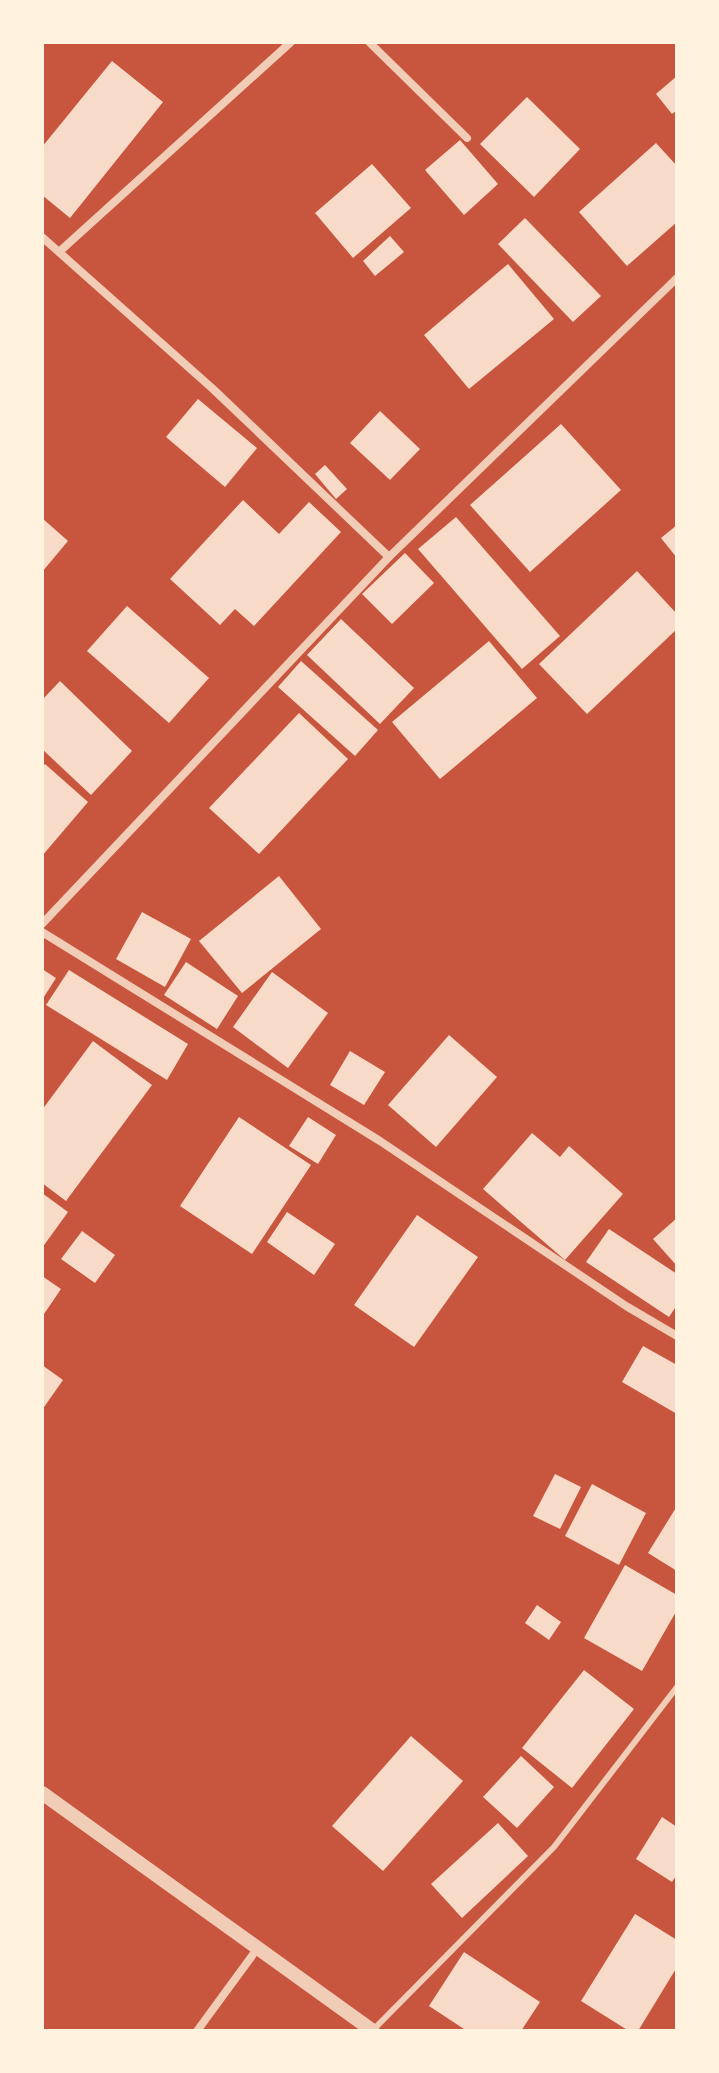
<svg xmlns="http://www.w3.org/2000/svg" width="719" height="2073" font-family="'Varela Round',sans-serif">
<style>
.building{fill:#f7dbc8}
.lines{fill:none;stroke-linecap:round;stroke-linejoin:round}
.service{stroke:#f1ccb7;stroke-width:6}
.minor{stroke:#f1ccb7;stroke-width:8}
.tertiary{stroke:#f1ccb7;stroke-width:14}
</style>
<rect width="100%" height="100%" fill="#c8553d"/>
<g class="building">
<polygon points="112,61 163,102 70,218 42,195 42,147"/>
<polygon points="677,76 677,110 672,114 656,94"/>
<polygon points="527,97 580,149 534,197 480,144"/>
<polygon points="460,140 498,184 464,215 425,170"/>
<polygon points="656,143 677,166 677,222 627,266 579,212"/>
<polygon points="372,164 411,208 353,258 315,213"/>
<polygon points="525,218 601,296 573,322 498,244"/>
<polygon points="390,236 404,252 375,276 363,261"/>
<polygon points="508,264 554,319 469,389 424,335"/>
<polygon points="198,399 257,448 225,487 166,437"/>
<polygon points="380,411 420,449 390,480 350,443"/>
<polygon points="561,424 621,490 530,572 470,505"/>
<polygon points="325,465 347,489 336,499 315,474"/>
<polygon points="243,500 279,534 309,502 341,532 254,626 235,609 220,625 170,579"/>
<polygon points="456,517 560,636 522,669 418,549"/>
<polygon points="42,518 68,541 42,572"/>
<polygon points="677,525 677,558 661,538"/>
<polygon points="405,553 434,583 392,624 362,594"/>
<polygon points="637,571 677,614 677,629 587,714 539,664"/>
<polygon points="127,606 209,678 169,723 87,651"/>
<polygon points="341,619 414,688 380,724 307,655"/>
<polygon points="489,641 537,698 440,779 392,722"/>
<polygon points="301,661 378,730 355,756 278,687"/>
<polygon points="60,681 132,751 91,795 42,749 42,700"/>
<polygon points="299,713 348,759 259,854 209,808"/>
<polygon points="45,764 88,802 42,856 42,767"/>
<polygon points="279,876 321,929 242,993 199,941"/>
<polygon points="142,912 191,939 165,987 116,959"/>
<polygon points="186,962 238,996 217,1029 164,995"/>
<polygon points="42,969 56,978 42,1000"/>
<polygon points="69,970 188,1044 167,1080 46,1005"/>
<polygon points="272,972 328,1013 288,1068 233,1027"/>
<polygon points="449,1035 497,1077 436,1147 388,1105"/>
<polygon points="93,1041 152,1085 66,1201 42,1183 42,1110"/>
<polygon points="350,1051 385,1072 364,1105 330,1085"/>
<polygon points="239,1117 311,1165 252,1254 180,1206"/>
<polygon points="308,1117 336,1135 318,1164 289,1146"/>
<polygon points="532,1133 560,1157 569,1146 623,1194 565,1260 483,1189"/>
<polygon points="42,1193 68,1212 42,1248"/>
<polygon points="287,1212 335,1244 314,1275 267,1242"/>
<polygon points="417,1215 478,1257 414,1347 354,1305"/>
<polygon points="677,1218 677,1266 653,1239"/>
<polygon points="609,1229 677,1274 677,1305 669,1317 586,1262"/>
<polygon points="82,1231 115,1255 95,1283 61,1259"/>
<polygon points="42,1276 61,1289 42,1317"/>
<polygon points="643,1346 677,1365 677,1414 622,1382"/>
<polygon points="42,1365 63,1380 42,1410"/>
<polygon points="555,1474 581,1487 560,1529 533,1516"/>
<polygon points="592,1484 646,1513 619,1565 565,1536"/>
<polygon points="677,1506 677,1571 648,1553"/>
<polygon points="625,1565 677,1595 677,1610 642,1671 584,1638"/>
<polygon points="537,1605 561,1622 549,1640 525,1623"/>
<polygon points="584,1670 634,1709 572,1788 522,1748"/>
<polygon points="411,1736 463,1781 383,1871 332,1826"/>
<polygon points="521,1756 554,1787 517,1828 483,1797"/>
<polygon points="662,1817 677,1827 677,1874 672,1882 636,1859"/>
<polygon points="498,1823 528,1856 462,1918 431,1884"/>
<polygon points="635,1914 677,1940 677,1967 638,2031 629,2031 581,2001"/>
<polygon points="464,1952 540,2002 521,2031 467,2031 429,2006"/>
</g>
<g class="lines">
<polyline class="service" points="373,2030 554,1847 677,1687"/>
<g class="minor">
<polyline points="369,42 467,138"/>
<polyline points="42,237 213,389 389,557"/>
<polyline points="59,252 291,42"/>
<polyline points="42,924 389,557 677,278"/>
<polyline points="42,932 380,1141 626,1306 677,1336"/>
<polyline points="197,2031 257,1949"/>
</g>
<polyline class="tertiary" points="42,1793 373,2031"/>
</g>
<rect width="719" height="2073" fill="none" stroke="#fff3e0" stroke-width="88"/>
</svg>
